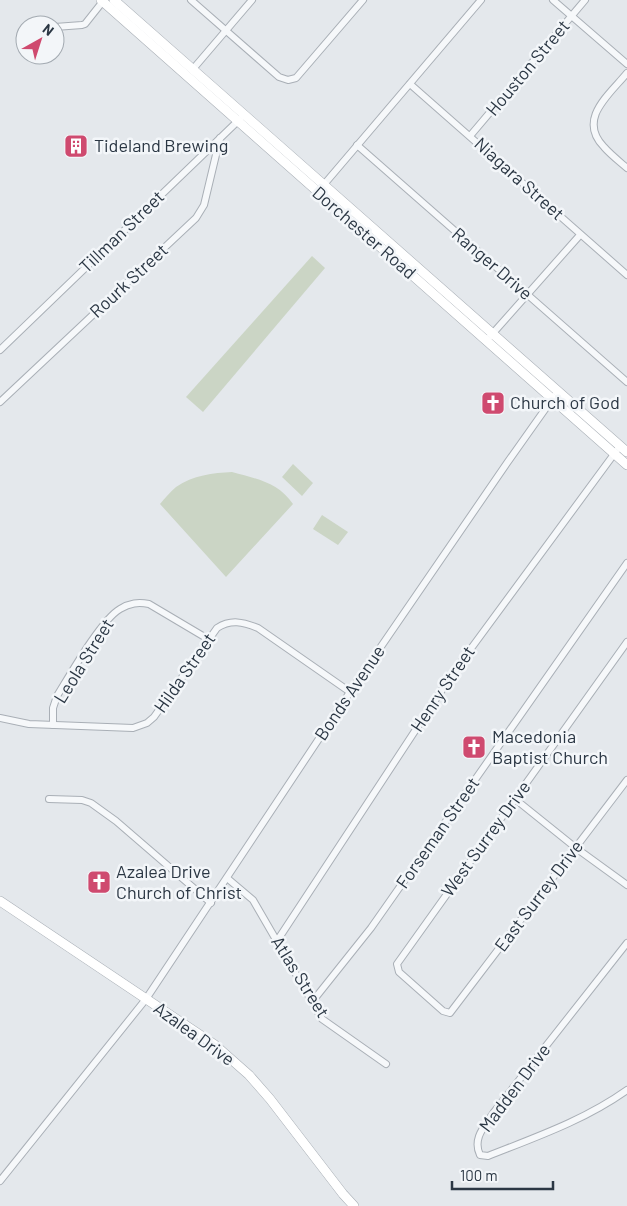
<svg xmlns="http://www.w3.org/2000/svg" width="627" height="1206" font-family="Barlow,sans-serif">
<style>
.green{fill:#cbd5c5}
.lines{fill:none;stroke-linecap:round;stroke-linejoin:round}
.street-casing{stroke:#a9afb6;stroke-width:8}
.secondary-casing{stroke:#a9afb6;stroke-width:10}
.street{stroke:#f6f8fa;stroke-width:6}
.secondary{stroke:#fff;stroke-width:9}
.labels{text-anchor:middle;stroke-width:5;stroke-linejoin:round;paint-order:stroke}
.street-label{font-size:18px;fill:#2b3744;stroke:#f3f6f9}
.poi-label{font-size:18px;fill:#2b3744;stroke:#f3f6f9;text-anchor:start}
</style>
<rect width="100%" height="100%" fill="#e4e8ec"/>
<g class="green">
<polygon points="312,256 325,268 203,412 186,397"/>
<polygon points="293,464 313,483 302,496 282,477"/>
<path d="M 232,472 C 257,479 278,482 293,504 L 226,577 L 160,504 C 165,498 170,492 176,487 C 193,475 213,473 232,472 Z"/>
<polygon points="322,515 348,532 338,545 313,529"/>
</g>
<g class="lines">
<g class="street-casing">
<g id="street">
<polyline points="191,0 279,77 288,80 296,78 363,0"/>
<polyline points="553,0 627,64"/>
<polyline points="55,27 82,25 85,24 104,0"/>
<polyline points="193,69 252,0"/>
<path d="M 627,73 C 609,95 577,119 604,147 C 611,155 619,161 627,168"/>
<polyline points="410,84 627,275"/>
<polyline points="470,136 585,0"/>
<polyline points="357,145 627,382"/>
<polyline points="321,188 481,0"/>
<polyline points="486,341 580,235"/>
<polyline points="0,350 240,119"/>
<polyline points="0,402 196,218 204,205 220,138"/>
<polyline points="627,642 397,964 399,972 443,1011 450,1013 627,780"/>
<path d="M 0,718 L 29,724 L 133,728 L 147,723 L 154,717 L 217,628 C 231,619 243,622 258,628 L 350,692"/>
<path d="M 53,725 L 53,708 L 57,696 C 70,675 101,620 120,609 C 130,603 138,602 149,604 L 208,639"/>
<polyline points="49,799 82,800 91,803 116,821 211,903"/>
<polyline points="515,799 576,848 627,885"/>
<polyline points="227,878 253,900 322,1019 386,1064"/>
<polyline points="277,941 453,673 620,446"/>
<path d="M 627,943 L 494,1112 C 485,1126 472,1138 480,1155 L 488,1156 C 536,1137 585,1120 627,1090"/>
<polyline points="312,1002 371,928 627,563"/>
<polyline points="0,1181 146,999 356,683 507,463 558,391"/>
</g>
</g>
<g class="secondary-casing">
<g id="secondary">
<polyline points="101,0 627,465"/>
<polyline points="114,0 627,452"/>
<polyline points="0,901 215,1045 249,1075 270,1099 343,1194 354,1206"/>
</g>
</g>
<use href="#street" class="street"/>
<use href="#secondary" class="secondary"/>
</g>
<defs>
<g id="building-square" transform="scale(1.25)"><rect x="-9" y="-9" width="18" height="18" rx="4" fill="#cf4a6f" stroke="#f3f6f9"/><path d="M-4-6H4V6H1V3H-1V6H-4ZM-2.5-4.3h1.7v1.8h-1.7ZM.8-4.3h1.7v1.8H.8ZM-2.5-1h1.7V.8h-1.7ZM.8-1h1.7V.8H.8Z" fill="#fff"/></g>
<g id="church-square" transform="scale(1.25)"><rect x="-9" y="-9" width="18" height="18" rx="4" fill="#cf4a6f" stroke="#f3f6f9"/><path d="M-1.2-6h2.4v3.5h3.3v2.4h-3.3V6h-2.4V-.1h-3.3v-2.4h3.3Z" fill="#fff"/></g>
</defs>
<g fill-rule="evenodd">
<use href="#building-square" x="76" y="146"/>
<use href="#church-square" x="493" y="403"/>
<use href="#church-square" x="474" y="747"/>
<use href="#church-square" x="99" y="882"/>
</g>
<g class="labels">
<g class="street-label">
<text transform="translate(528 68) rotate(-50)" y="6">Houston Street</text>
<text transform="translate(519 179) rotate(42)" y="6">Niagara Street</text>
<text transform="translate(122 232) rotate(-44)" y="6">Tillman Street</text>
<text transform="translate(364 233) rotate(41)" y="6">Dorchester Road</text>
<text transform="translate(492 264) rotate(41)" y="6">Ranger Drive</text>
<text transform="translate(129 281) rotate(-43)" y="6">Rourk Street</text>
<text transform="translate(84 661) rotate(-58)" y="6">Leola Street</text>
<text transform="translate(185 673) rotate(-55)" y="6">Hilda Street</text>
<text transform="translate(443 689) rotate(-56)" y="6">Henry Street</text>
<text transform="translate(350 693) rotate(-56)" y="6">Bonds Avenue</text>
<text transform="translate(438 833) rotate(-55)" y="6">Forseman Street</text>
<text transform="translate(486 839) rotate(-54)" y="6">West Surrey Drive</text>
<text transform="translate(539 896) rotate(-53)" y="6">East Surrey Drive</text>
<text transform="translate(300 977) rotate(58)" y="6">Atlas Street</text>
<text transform="translate(194 1034) rotate(36)" y="6">Azalea Drive</text>
<text transform="translate(515 1088) rotate(-53)" y="6">Madden Drive</text>
</g>
<g class="poi-label">
<text x="94" y="152">Tideland Brewing</text>
<text x="510" y="409">Church of God</text>
<text x="492" y="743">Macedonia<tspan x="492" dy="21">Baptist Church</tspan></text>
<text x="116" y="878">Azalea Drive<tspan x="116" dy="21">Church of Christ</tspan></text>
</g>
</g>
<g transform="translate(40 40) rotate(39)"><circle r="24" fill="#f3f6f9" stroke="#a3aab1"/>
<path d="M0-4L9 19L0 12L-9 19Z" fill="#cf4a6f"/>
<text y="-8" font-size="14" font-weight="bold" text-anchor="middle" fill="#2b3744">N</text>
</g>
<path d="M452 1181v8h101v-8" fill="none" stroke="#2b3744" stroke-width="2.5"/>
<text x="460" y="1181" font-size="15" fill="#2b3744" stroke="#f3f6f9" stroke-width="4" paint-order="stroke">100 m</text>
</svg>
